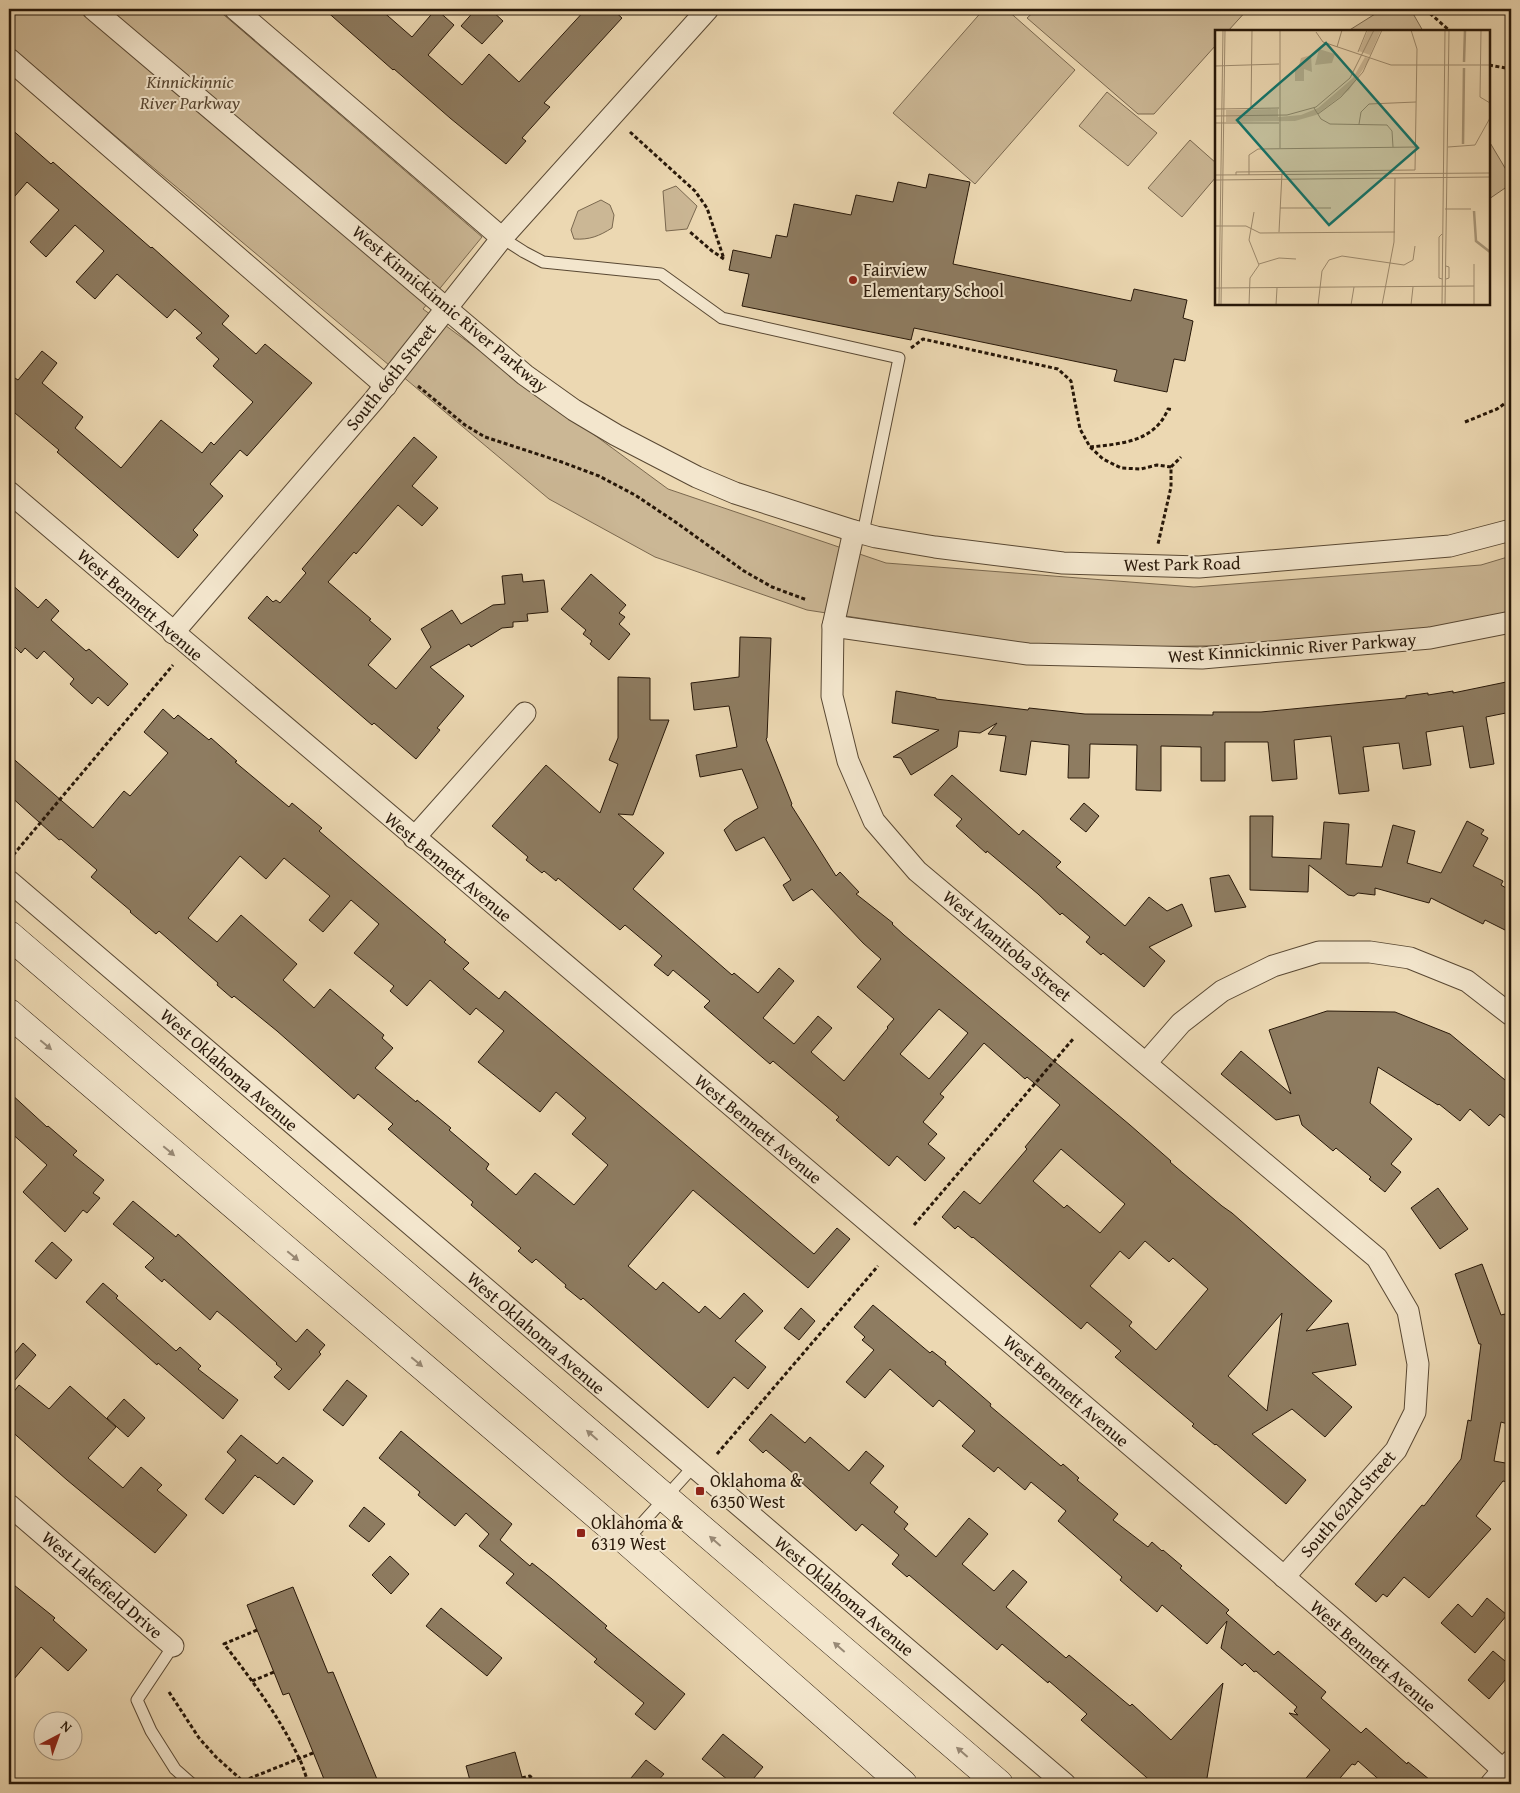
<svg xmlns="http://www.w3.org/2000/svg" width="1520" height="1793" font-family="'Gentium Book Plus',serif">
<style>
.green{fill:#cbb795;stroke:#7a684f}
.building{fill:#8e7c61;stroke:#281809;fill-rule:evenodd}
.lines{fill:none;stroke-linecap:round;stroke-linejoin:round}
.service-casing{stroke:#594833;stroke-width:13}
.minor-casing{stroke:#594833;stroke-width:23}
.secondary-casing{stroke:#281809;stroke-width:29}
.path{stroke:#281809;stroke-width:3;stroke-dasharray:4 2.5;stroke-linecap:butt}
.service{stroke:#f3e6cd;stroke-width:11}
.minor{stroke:#f3e6cd;stroke-width:21}
.secondary{stroke:#f3e6cd;stroke-width:28}
.oneway{fill:#988975}
.poi-dot{fill:#8f2418;stroke:#f3e6cd;stroke-width:2}
.labels{text-anchor:middle;stroke-width:4;stroke-linejoin:round;paint-order:stroke}
.park-label{font-size:18px;font-style:italic;fill:#594833;stroke:#f3e6cd}
.poi-label{font-size:18px;fill:#281809;stroke:#f3e6cd;text-anchor:start}
.street-label{font-size:18px;fill:#281809;stroke:#f3e6cd}
.inset-river{fill:none;stroke:#a99779;stroke-width:2.5}
.inset-road{fill:none;stroke:#9e8b6e;stroke-width:1}
.view{fill:#0f766e;fill-opacity:0.15;stroke:#0f766e;stroke-width:2.5}
.inset-edge{fill:none;stroke:#281809;stroke-width:2.5}
</style>
<rect width="100%" height="100%" fill="#ecd8b2"/>
<filter id="stains"><feTurbulence type="fractalNoise" baseFrequency=".004" numOctaves="4"/><feColorMatrix values="0 0 0 0 .2 0 0 0 0 .09 0 0 0 0 .02 0 0 0 .5 -.17"/></filter>
<radialGradient id="worn" r=".72"><stop offset=".6" stop-color="#630" stop-opacity="0"/><stop offset="1" stop-color="#630" stop-opacity=".3"/></radialGradient>
<g class="green">
<polygon points="9,9 217,9 482,237 423,309 668,489 886,563 1194,587 1481,565 1511,556 1511,615 1341,644 1053,648 807,610 655,557 549,499 119,139 9,45"/>
<polygon points="984,9 1006,9 1075,70 975,184 893,113"/>
<polygon points="1037,9 1248,9 1228,31 1216,31 1216,45 1154,114 1138,114 1027,18"/>
<polygon points="1383,9 1411,10 1423,31 1348,31"/>
<polygon points="1107,92 1157,133 1128,166 1079,126"/>
<polygon points="1190,140 1216,163 1216,177 1182,217 1148,188"/>
<polygon points="1489,141 1511,178 1511,184 1489,199"/>
<polygon points="676,186 697,206 687,229 666,231 663,191"/>
<path d="M 601,200 L 610,205 L 614,215 L 612,228 C 599,236 590,240 574,239 L 571,230 L 578,211 Z"/>
</g>
<g class="building">
<polygon points="324,9 380,9 412,37 436,9 454,25 428,55 462,85 489,54 519,82 586,9 612,9 622,18 544,103 550,107 522,138 526,141 506,164 450,118 394,69 393,70"/>
<polygon points="476,9 490,9 503,21 482,44 461,26"/>
<polygon points="9,127 51,164 53,162 151,248 152,247 229,316 222,324 256,354 265,344 312,383 247,456 240,450 210,484 223,496 193,530 198,535 178,558 57,452 59,450 9,408 9,374 18,380 42,351 57,363 42,383 83,417 75,428 121,468 161,420 202,453 211,442 214,445 253,402 213,366 219,359 196,338 202,333 175,309 167,318 117,274 95,299 76,282 104,251 75,225 46,257 30,242 59,210 27,182 9,203"/>
<polygon points="929,174 970,182 953,264 1131,301 1134,289 1187,300 1183,318 1193,321 1185,361 1174,359 1167,392 1114,381 1117,370 914,328 911,340 742,306 749,274 729,270 733,250 771,258 776,235 787,237 794,204 851,215 856,195 893,202 898,182 926,188"/>
<polygon points="414,437 437,457 412,486 438,508 422,526 398,505 356,554 354,552 328,582 371,619 369,620 391,639 368,665 396,689 431,647 421,629 452,610 461,624 493,605 505,604 502,576 522,574 523,582 544,580 548,612 527,614 528,621 513,622 513,627 502,628 471,647 469,644 430,667 464,696 437,728 440,730 416,759 374,723 372,725 248,618 267,596 273,602 276,600 280,603 306,573 302,569"/>
<polygon points="591,574 626,605 619,613 625,617 619,624 630,634 609,660 590,644 592,641 583,634 586,630 561,609"/>
<polygon points="9,582 38,608 46,599 59,611 51,620 86,651 89,649 128,684 108,706 98,697 92,704 70,684 74,679 44,651 37,659 25,648 21,653 9,641 12,637 9,634"/>
<path d="M 740,637 L 771,638 L 767,738 L 766,739 L 792,804 L 791,805 L 836,876 L 840,872 L 859,892 L 856,894 L 893,923 L 892,924 L 904,935 L 1130,1125 L 1171,1161 L 1170,1162 L 1222,1206 L 1232,1213 L 1332,1301 L 1306,1331 L 1348,1323 L 1356,1365 L 1312,1373 L 1352,1407 L 1325,1437 L 1292,1409 L 1252,1434 L 1306,1480 L 1286,1504 L 1216,1444 L 1215,1445 L 1192,1426 L 1194,1424 L 1115,1357 L 1121,1351 L 1087,1322 L 1081,1329 L 973,1237 L 972,1238 L 958,1226 L 955,1229 L 942,1217 L 964,1191 L 980,1204 L 1027,1149 L 1025,1147 L 1060,1105 L 1027,1077 L 1025,1079 L 984,1043 L 940,1094 L 944,1097 L 923,1122 L 937,1134 L 928,1144 L 945,1158 L 925,1181 L 897,1156 L 889,1166 L 836,1120 L 839,1117 L 773,1061 L 770,1064 L 704,1007 L 710,1001 L 673,970 L 668,976 L 654,965 L 662,956 L 625,925 L 620,930 L 558,878 L 556,881 L 544,871 L 542,873 L 526,860 L 528,857 L 492,826 L 546,765 L 600,813 L 618,764 L 609,760 L 618,738 L 618,677 L 650,678 L 650,720 L 669,720 L 633,815 L 618,814 L 664,853 L 633,889 L 732,975 L 734,973 L 758,993 L 779,968 L 794,981 L 763,1018 L 794,1044 L 818,1016 L 832,1028 L 811,1052 L 844,1081 L 888,1028 L 887,1027 L 894,1019 L 857,987 L 881,959 L 863,943 L 812,889 L 793,901 L 783,885 L 791,880 L 764,837 L 736,851 L 724,830 L 734,821 L 758,808 L 742,769 L 700,777 L 696,755 L 737,747 L 729,706 L 694,710 L 691,683 L 739,677 ZM 939,1009 L 968,1033 L 929,1079 L 900,1054 ZM 1061,1149 L 1125,1204 L 1100,1233 L 1067,1205 L 1064,1208 L 1033,1181 ZM 1145,1241 L 1169,1262 L 1173,1258 L 1208,1289 L 1156,1350 L 1129,1326 L 1132,1322 L 1090,1286 L 1120,1251 L 1129,1259 ZM 1282,1313 L 1273,1371 L 1267,1411 L 1228,1376 Z"/>
<polygon points="1511,681 1511,712 1486,717 1494,764 1470,768 1463,726 1426,732 1431,765 1403,769 1399,743 1363,747 1369,791 1339,794 1331,736 1294,740 1297,779 1272,781 1268,742 1225,742 1225,781 1201,781 1201,747 1161,746 1161,791 1136,790 1137,745 1090,744 1089,778 1068,778 1069,745 1031,741 1026,775 1000,771 1006,736 988,734 997,723 980,733 959,731 957,747 911,775 901,758 893,757 939,730 892,723 896,691 936,698 936,699 1028,710 1029,708 1085,714 1213,715 1213,712 1261,712 1406,698 1406,696 1428,693 1428,695 1453,691 1453,693"/>
<path d="M 163,709 L 174,719 L 178,715 L 209,740 L 211,738 L 237,761 L 235,762 L 289,807 L 292,803 L 322,828 L 319,831 L 446,940 L 444,942 L 469,963 L 463,969 L 499,999 L 505,991 L 814,1254 L 837,1228 L 850,1239 L 808,1288 L 693,1190 L 628,1266 L 656,1290 L 663,1282 L 699,1313 L 705,1306 L 720,1319 L 744,1293 L 763,1311 L 735,1341 L 766,1367 L 748,1389 L 734,1377 L 708,1408 L 583,1298 L 581,1300 L 565,1287 L 566,1285 L 536,1259 L 532,1263 L 518,1251 L 521,1248 L 471,1205 L 473,1202 L 388,1129 L 393,1124 L 358,1094 L 354,1099 L 277,1031 L 234,996 L 232,998 L 217,985 L 218,983 L 159,931 L 156,934 L 130,912 L 131,911 L 91,877 L 97,870 L 61,839 L 59,840 L 9,795 L 9,755 L 93,828 L 124,791 L 130,796 L 168,753 L 144,732 ZM 240,856 L 266,879 L 284,858 L 330,896 L 309,920 L 323,932 L 351,900 L 379,924 L 354,953 L 394,986 L 390,991 L 407,1006 L 430,980 L 470,1015 L 476,1008 L 504,1031 L 478,1062 L 540,1112 L 556,1092 L 586,1118 L 572,1134 L 608,1165 L 574,1205 L 535,1173 L 516,1195 L 486,1169 L 489,1164 L 449,1130 L 451,1128 L 417,1100 L 416,1102 L 375,1068 L 393,1048 L 382,1038 L 384,1035 L 330,989 L 314,1008 L 283,980 L 297,964 L 241,915 L 217,942 L 188,918 Z"/>
<polygon points="952,775 1019,835 1023,830 1061,862 1056,867 1125,926 1149,897 1167,911 1182,904 1192,926 1149,947 1165,961 1144,987 1103,953 1101,955 1086,942 1090,937 1062,913 1060,915 1038,894 987,851 986,853 956,826 962,819 934,795"/>
<polygon points="1084,803 1099,816 1086,832 1070,819"/>
<polygon points="1250,816 1273,816 1272,857 1321,859 1324,822 1349,824 1346,864 1382,867 1393,825 1415,831 1407,863 1441,873 1467,821 1484,830 1481,834 1488,838 1473,866 1503,881 1501,885 1511,891 1511,933 1485,920 1483,924 1431,898 1429,903 1375,888 1375,895 1358,893 1354,896 1348,895 1309,865 1308,892 1250,890"/>
<polygon points="1229,875 1246,907 1215,912 1210,878"/>
<polygon points="1327,1011 1395,1012 1450,1034 1511,1085 1511,1123 1500,1114 1489,1126 1470,1109 1460,1121 1439,1104 1438,1105 1378,1067 1370,1103 1412,1139 1391,1164 1401,1172 1385,1192 1369,1179 1371,1177 1336,1148 1333,1151 1302,1125 1299,1115 1276,1120 1221,1074 1241,1051 1291,1094 1269,1030"/>
<polygon points="9,1092 47,1127 48,1126 77,1151 73,1155 104,1180 93,1193 100,1198 87,1213 83,1210 65,1232 23,1192 47,1165 9,1131"/>
<polygon points="1438,1188 1468,1229 1440,1249 1411,1208"/>
<polygon points="133,1201 176,1237 178,1234 296,1342 307,1329 325,1345 319,1352 321,1354 289,1390 274,1377 282,1369 276,1364 277,1363 228,1320 217,1311 210,1320 164,1279 162,1282 145,1267 154,1258 113,1224"/>
<polygon points="52,1242 72,1260 56,1279 35,1261"/>
<polygon points="1482,1264 1501,1315 1505,1314 1511,1346 1511,1425 1501,1422 1494,1461 1511,1464 1511,1483 1503,1481 1476,1516 1491,1529 1429,1598 1404,1577 1387,1597 1383,1594 1376,1602 1355,1584 1422,1505 1424,1506 1461,1459 1468,1420 1471,1421 1481,1344 1479,1344 1455,1274"/>
<polygon points="103,1283 118,1296 116,1298 176,1351 180,1347 201,1366 198,1369 238,1400 223,1419 158,1363 157,1365 86,1302"/>
<polygon points="873,1305 930,1353 932,1351 946,1362 945,1364 991,1404 990,1406 1061,1466 1063,1464 1079,1478 1077,1480 1118,1514 1113,1520 1148,1547 1152,1542 1162,1551 1163,1550 1182,1566 1180,1568 1229,1610 1226,1613 1228,1615 1274,1655 1278,1651 1326,1692 1321,1698 1361,1733 1366,1728 1407,1764 1408,1762 1435,1784 1384,1784 1358,1761 1355,1765 1352,1764 1335,1784 1301,1784 1330,1750 1289,1713 1298,1715 1294,1711 1297,1707 1256,1671 1254,1672 1245,1663 1242,1666 1221,1648 1227,1621 1207,1644 1162,1605 1157,1612 1120,1580 1122,1577 1058,1521 1066,1511 1031,1482 1025,1490 998,1467 994,1472 962,1446 975,1431 939,1400 933,1407 890,1369 865,1398 846,1382 874,1350 862,1340 865,1337 854,1327"/>
<polygon points="801,1308 815,1321 799,1340 784,1328"/>
<polygon points="23,1343 36,1355 9,1387 9,1360"/>
<polygon points="347,1380 367,1396 343,1426 323,1410"/>
<polygon points="19,1385 49,1409 70,1386 116,1427 88,1458 123,1488 141,1467 162,1485 157,1490 187,1515 155,1553 67,1480 9,1429 9,1398"/>
<polygon points="124,1399 145,1418 128,1437 107,1418"/>
<polygon points="771,1414 805,1443 810,1437 849,1471 866,1451 884,1466 870,1483 898,1507 894,1512 908,1524 904,1529 936,1557 969,1518 988,1534 962,1564 994,1591 1013,1570 1027,1582 1006,1607 1066,1658 1069,1655 1130,1706 1132,1704 1171,1740 1223,1683 1206,1784 1154,1784 1081,1720 1087,1714 1049,1681 1048,1683 1002,1644 997,1650 909,1575 907,1577 892,1564 899,1555 862,1524 856,1531 800,1481 801,1480 766,1450 763,1453 749,1440"/>
<polygon points="401,1431 512,1524 500,1540 530,1566 532,1563 552,1579 607,1626 605,1628 685,1694 655,1730 635,1714 644,1703 594,1662 597,1659 506,1583 514,1574 479,1546 489,1534 466,1513 455,1526 418,1495 420,1492 379,1458"/>
<polygon points="241,1435 277,1464 283,1457 313,1481 294,1505 259,1477 258,1478 255,1475 223,1514 205,1499 236,1460 227,1452"/>
<polygon points="364,1507 385,1524 369,1542 349,1526"/>
<polygon points="390,1556 409,1574 391,1594 372,1575"/>
<polygon points="9,1581 55,1618 53,1620 87,1650 68,1671 41,1647 9,1685"/>
<polygon points="293,1587 328,1673 333,1672 379,1784 326,1784 289,1693 283,1695 247,1605"/>
<polygon points="1487,1598 1507,1615 1475,1653 1441,1623 1458,1604 1472,1617"/>
<polygon points="441,1608 502,1658 487,1676 426,1626"/>
<polygon points="1493,1651 1511,1666 1511,1673 1489,1699 1468,1680"/>
<polygon points="723,1734 763,1767 749,1784 733,1784 702,1759"/>
<polygon points="515,1752 524,1784 471,1784 466,1766"/>
<polygon points="646,1760 664,1774 655,1784 626,1784"/>
</g>
<g class="lines">
<g class="service-casing">
<g id="service">
<polyline points="502,238 524,252 543,262 661,274 722,318 899,358 863,533"/>
<polyline points="626,1541 693,1467"/>
<polyline points="173,1646 137,1700 151,1731 175,1769 192,1784"/>
</g>
</g>
<g class="minor-casing">
<g id="minor">
<polyline points="93,9 525,375 574,410 616,435 697,477 735,493 854,531 876,537 935,547 1063,563 1199,567 1450,546 1511,530"/>
<polyline points="235,9 502,238"/>
<polyline points="9,59 386,386"/>
<path d="M 9,492 C 348,784 692,1071 1033,1362 C 1190,1497 1350,1630 1503,1770"/>
<polyline points="854,531 833,626 832,696 848,761 874,821 917,871 1377,1258 1408,1311 1418,1364 1415,1412 1396,1450 1284,1577"/>
<polyline points="833,626 1028,654 1202,658 1430,638 1511,622"/>
<polyline points="173,633 374,400 502,238 708,9"/>
<polyline points="414,838 525,713"/>
<polyline points="9,881 1065,1784"/>
<polyline points="1146,1063 1181,1023 1222,991 1273,966 1319,952 1370,952 1410,958 1467,981 1511,1015"/>
<polyline points="9,1505 173,1646"/>
<polyline points="1491,1784 1511,1761"/>
</g>
</g>
<g class="secondary-casing">
<g id="secondary">
<polyline points="9,935 999,1784"/>
<polyline points="9,1013 612,1528 903,1784"/>
</g>
</g>
<g class="path">
<polyline points="1425,9 1450,31"/>
<polyline points="1489,65 1511,69"/>
<polyline points="630,132 695,191 707,208 724,259 712,251 690,232"/>
<polyline points="911,348 923,339 1058,369 1071,381 1080,429 1090,447 1103,459 1121,468 1141,469 1157,465 1171,467 1171,487 1158,544"/>
<polyline points="418,386 465,425 485,437 559,461 599,476 635,495 674,521 744,571 772,587 807,600"/>
<polyline points="1465,422 1497,409 1511,399"/>
<path d="M 1090,447 C 1120,444 1155,442 1168,409 L 1173,410"/>
<polyline points="1171,467 1181,457"/>
<polyline points="9,860 173,665"/>
<polyline points="914,1225 1073,1039"/>
<polyline points="717,1454 878,1266"/>
<path d="M 257,1630 L 224,1644 C 252,1680 278,1715 298,1756 C 303,1765 305,1775 309,1784"/>
<polyline points="252,1681 274,1672"/>
<polyline points="169,1692 199,1738 216,1757 246,1784"/>
<polyline points="522,1778 530,1776 537,1784"/>
<polyline points="243,1781 313,1753"/>
</g>
<use href="#service" class="service"/>
<use href="#minor" class="minor"/>
<use href="#secondary" class="secondary"/>
</g>
<defs><path id="oneway-solid" d="M-6-.8H1V-3.2L6.5 0L1 3.2V.8H-6Z" transform="scale(1.25)"/></defs>
<g class="oneway">
<use href="#oneway-solid" transform="translate(46 1045) rotate(40)"/>
<use href="#oneway-solid" transform="translate(169 1151) rotate(40)"/>
<use href="#oneway-solid" transform="translate(293 1256) rotate(40)"/>
<use href="#oneway-solid" transform="translate(417 1362) rotate(40)"/>
<use href="#oneway-solid" transform="translate(592 1435) rotate(-139)"/>
<use href="#oneway-solid" transform="translate(715 1541) rotate(-139)"/>
<use href="#oneway-solid" transform="translate(839 1647) rotate(-139)"/>
<use href="#oneway-solid" transform="translate(962 1752) rotate(-139)"/>
</g>
<g class="poi-dot">
<circle cx="853" cy="280" r="5"/>
<rect x="695" y="1486" width="10" height="10" rx="2.5"/>
<rect x="576" y="1528" width="10" height="10" rx="2.5"/>
</g>
<g class="labels">
<g class="park-label">
<text x="190" y="88">Kinnickinnic<tspan x="190" dy="21">River Parkway</tspan></text>
</g>
<g class="poi-label">
<text x="863" y="276">Fairview<tspan x="863" dy="21">Elementary School</tspan></text>
<text x="710" y="1487">Oklahoma &amp;<tspan x="710" dy="21">6350 West</tspan></text>
<text x="591" y="1529">Oklahoma &amp;<tspan x="591" dy="21">6319 West</tspan></text>
</g>
<g class="street-label">
<text transform="translate(450 309) rotate(40)" y="6">West Kinnickinnic River Parkway</text>
<text transform="translate(391 377) rotate(-51)" y="6">South 66th Street</text>
<text transform="translate(1182 564) rotate(-1)" y="6">West Park Road</text>
<text transform="translate(140 605) rotate(41)" y="6">West Bennett Avenue</text>
<text transform="translate(1292 648) rotate(-4)" y="6">West Kinnickinnic River Parkway</text>
<text transform="translate(448 867) rotate(40)" y="6">West Bennett Avenue</text>
<text transform="translate(1007 946) rotate(40)" y="6">West Manitoba Street</text>
<text transform="translate(229 1070) rotate(41)" y="6">West Oklahoma Avenue</text>
<text transform="translate(758 1129) rotate(40)" y="6">West Bennett Avenue</text>
<text transform="translate(536 1333) rotate(41)" y="6">West Oklahoma Avenue</text>
<text transform="translate(1066 1391) rotate(41)" y="6">West Bennett Avenue</text>
<text transform="translate(1348 1504) rotate(-49)" y="6">South 62nd Street</text>
<text transform="translate(102 1585) rotate(41)" y="6">West Lakefield Drive</text>
<text transform="translate(844 1596) rotate(40)" y="6">West Oklahoma Avenue</text>
<text transform="translate(1373 1656) rotate(41)" y="6">West Bennett Avenue</text>
</g>
</g>
<g transform="translate(1215 30)">
<rect width="275" height="275" fill="#ecd8b2"/>
<path d="M 153,0 L 166,0 L 155,25 L 144,21 ZM 104,19 L 120,24 L 117,33 L 100,35 ZM 96,25 L 97,42 L 89,39 L 89,51 L 80,51 L 80,39 L 83,39 L 86,28 ZM 150,27 L 155,29 L 134,60 L 101,85 L 80,91 L 11,92 L 11,80 L 63,79 L 63,87 L 86,85 L 103,78 L 138,48 Z" fill="#cbb795"/>
<path class="inset-river" d="M 249,32 L 250,0M 248,114 L 249,38M 259,181 L 261,211 L 275,222"/>
<path class="inset-road" d="M 196,0 L 202,19 L 200,140M 266,0 L 265,67 L 275,73M 101,2 L 108,12 L 176,35 L 275,35M 122,17 L 127,0M 143,22 L 152,0M 0,36 L 64,34M 99,78 L 106,89 L 115,94 L 172,95 L 177,101 L 178,117M 0,79 L 64,78M 36,79 L 37,0M 103,84 L 126,67 L 148,42 L 167,0M 0,86 L 72,85 L 101,77 L 135,48 L 159,0M 0,93 L 64,93M 144,94 L 146,82 L 154,74 L 201,72M 233,117 L 260,115 L 275,88M 65,118 L 65,0M 0,145 L 275,143M 21,145 L 21,142 L 200,140M 34,145 L 34,125 L 43,119 L 201,117M 0,150 L 275,147M 65,178 L 116,178M 230,179 L 256,179M 0,196 L 31,196 L 45,203 L 180,202M 64,202 L 67,143M 44,234 L 64,228 L 81,229M 227,249 L 224,248 L 224,207 L 227,204M 231,249 L 234,248 L 234,237 L 231,236M 0,258 L 259,256M 4,275 L 8,0M 6,275 L 10,0M 34,275 L 35,248 L 44,235 L 34,210 L 39,182M 61,275 L 62,258M 103,275 L 107,241 L 114,230 L 127,226 L 189,235 L 198,230 L 200,216M 136,275 L 139,257M 167,275 L 179,212 L 180,148M 196,275 L 198,257M 227,275 L 230,0M 230,275 L 234,0M 259,275 L 259,234"/>
<path class="view" d="M 111,13 L 203,118 L 114,195 L 22,90 Z"/>
<rect width="275" height="275" class="inset-edge"/>
</g>
<rect width="1520" height="1793" fill="none" stroke="#ecd8b2" stroke-width="30"/>
<rect x="10" y="10" width="1500" height="1773" fill="none" stroke="#281809" stroke-width="2.5"/>
<rect x="15" y="15" width="1490" height="1763" fill="none" stroke="#281809"/>
<g transform="translate(58 1736) rotate(41)"><circle r="24" fill="#f3e6cd" stroke="#a2947f"/>
<path d="M0-4L9 19L0 12L-9 19Z" fill="#8f2418"/>
<text y="-8" font-size="14" font-weight="bold" text-anchor="middle" fill="#281809">N</text>
</g>
<rect width="100%" height="100%" filter="url(#stains)"/>
<rect width="100%" height="100%" fill="url(#worn)"/>
</svg>
